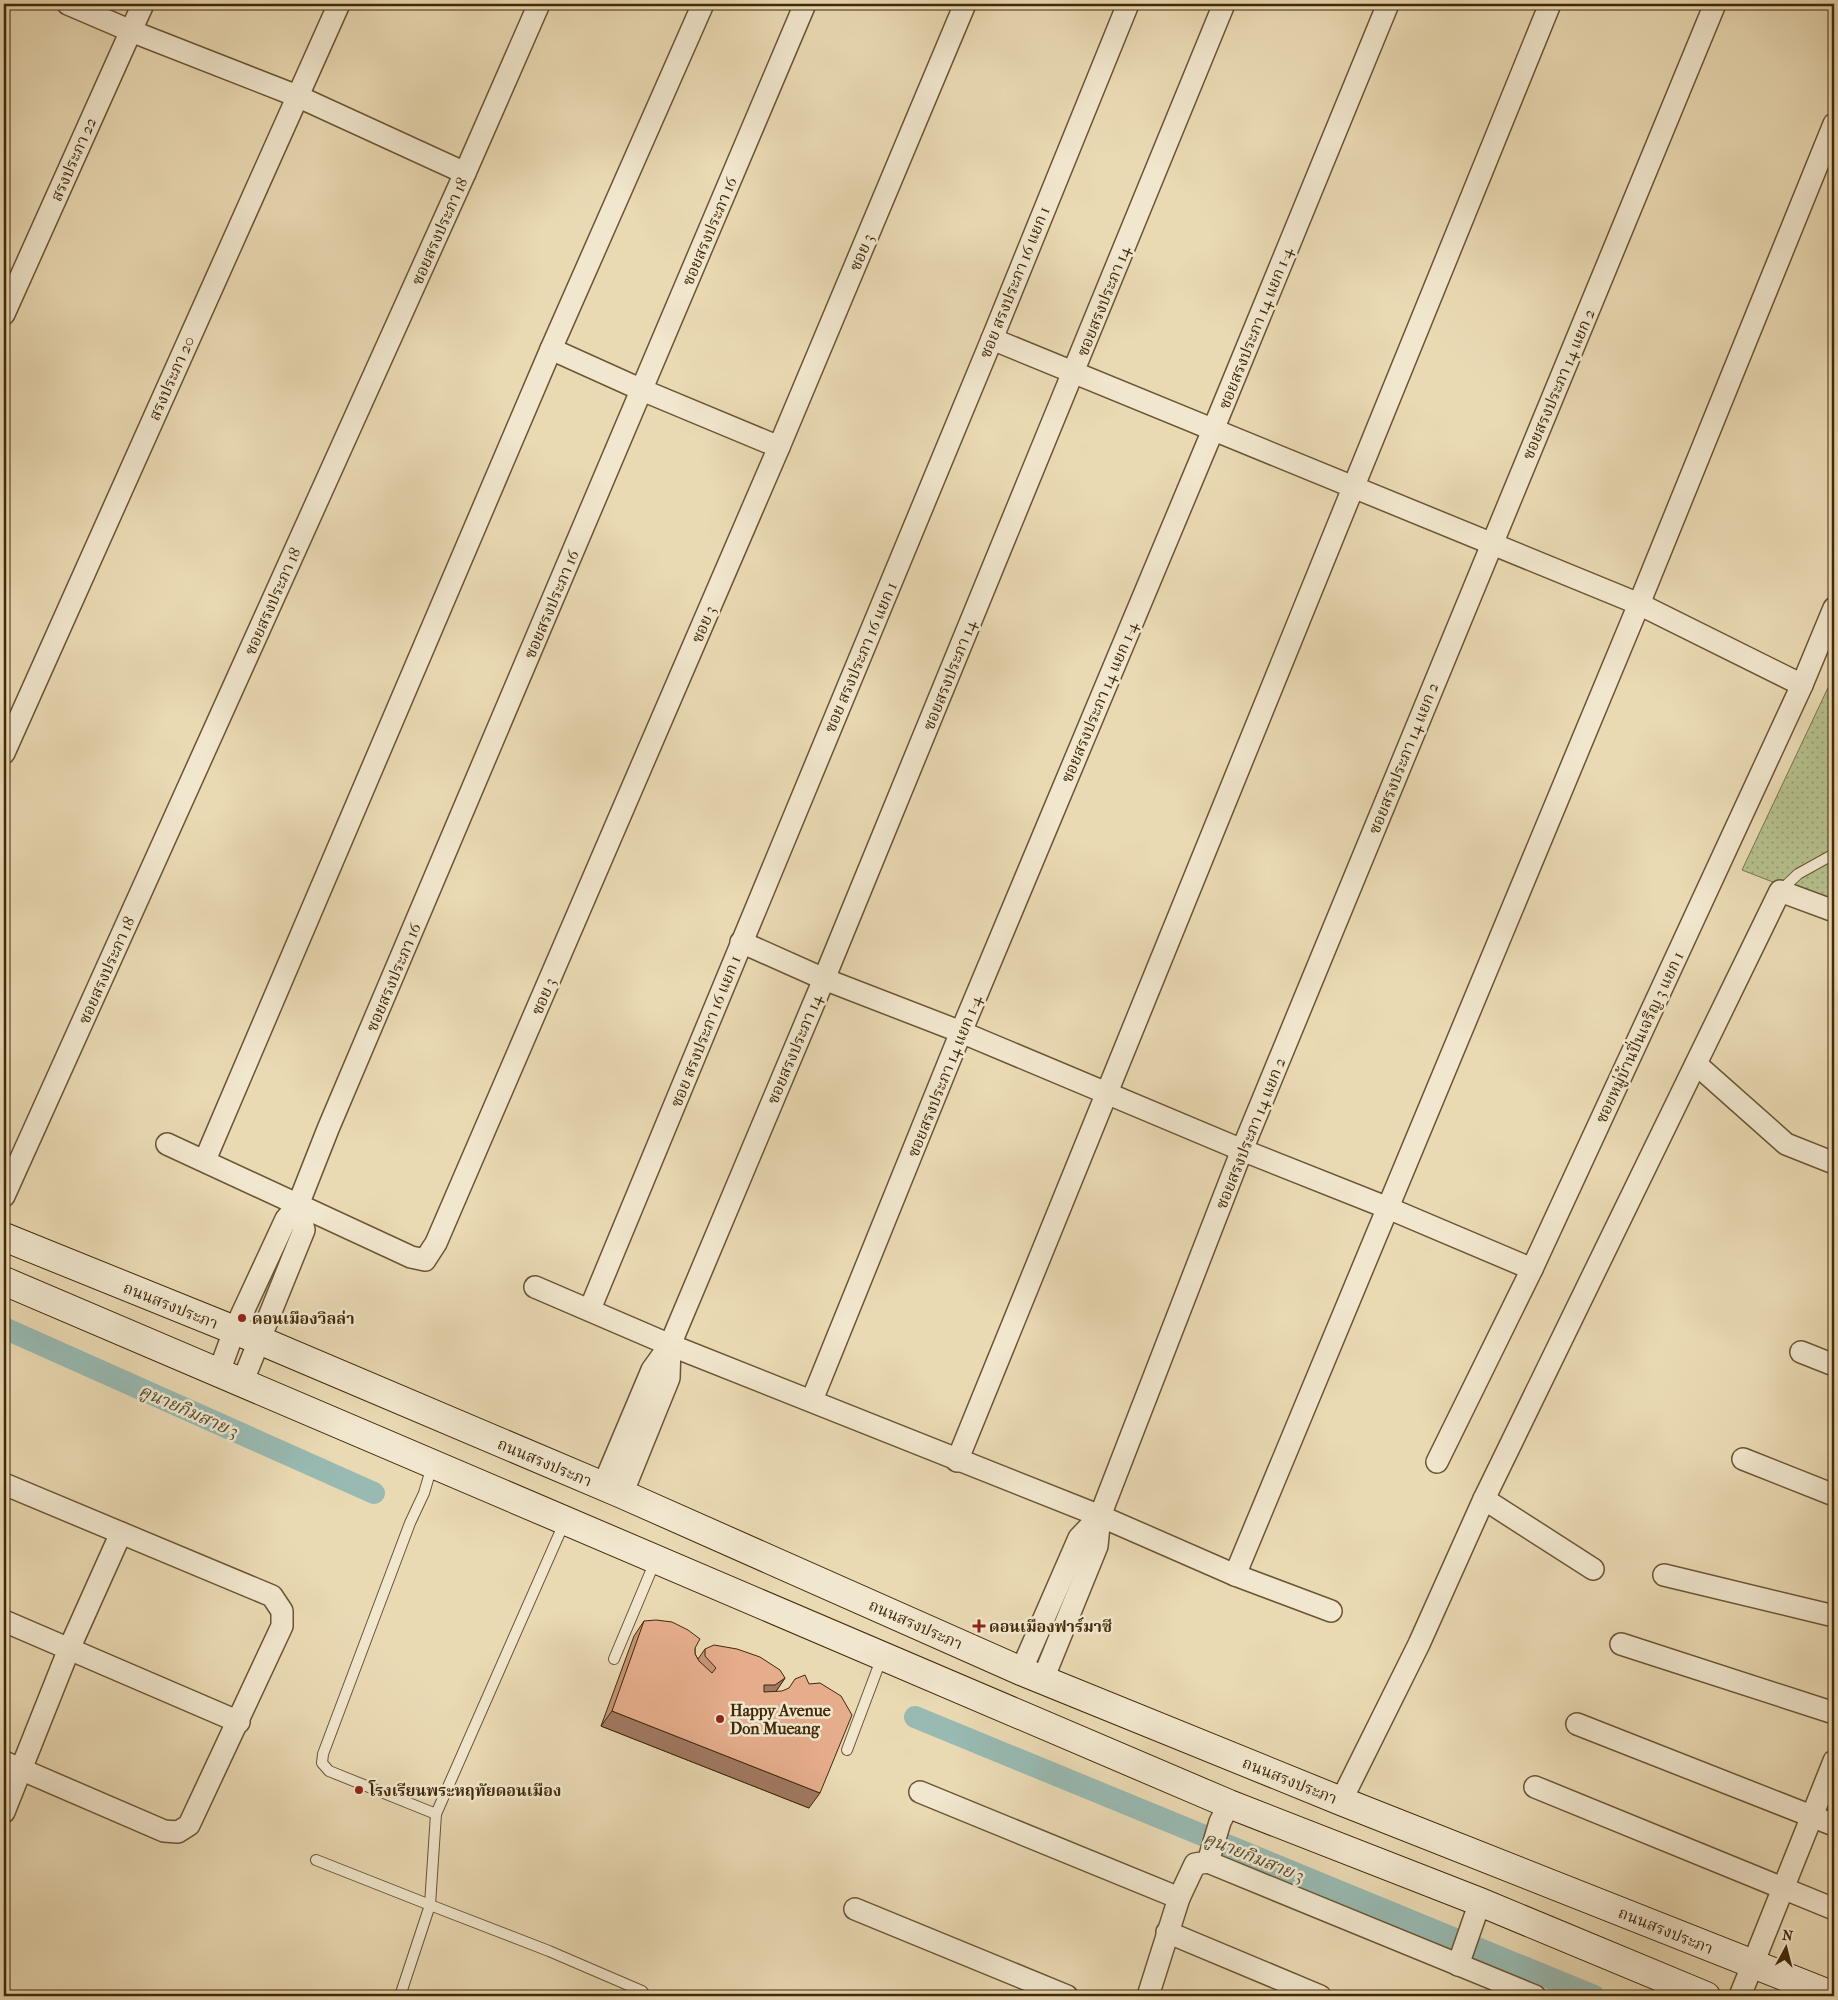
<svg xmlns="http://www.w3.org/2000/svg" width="1838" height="2000" font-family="'IM FELL French Canon','Noto Serif Thai',serif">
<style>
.grass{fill:url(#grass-dots);stroke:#7c744b}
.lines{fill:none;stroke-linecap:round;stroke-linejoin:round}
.canal{stroke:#98bab2;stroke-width:22}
.lane-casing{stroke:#6b5533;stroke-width:12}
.street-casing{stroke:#6b5533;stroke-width:24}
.secondary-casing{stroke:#412908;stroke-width:30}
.lane{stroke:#f1e7ce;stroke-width:10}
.street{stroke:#f1e7ce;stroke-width:21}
.secondary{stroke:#f1e7ce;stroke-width:28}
.wall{fill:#c69578;stroke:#412908}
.shaded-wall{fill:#a17962;stroke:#412908}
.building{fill:#e6ad8c;stroke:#412908}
.poi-dot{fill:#8f2418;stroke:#f1e7ce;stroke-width:2}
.labels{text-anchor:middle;stroke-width:5;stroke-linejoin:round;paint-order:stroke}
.street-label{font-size:16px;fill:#412908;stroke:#f1e7ce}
.poi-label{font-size:16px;font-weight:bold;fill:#412908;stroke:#f1e7ce;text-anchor:start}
.water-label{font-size:18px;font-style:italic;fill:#574d32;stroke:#f1e7ce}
</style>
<defs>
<pattern id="grass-dots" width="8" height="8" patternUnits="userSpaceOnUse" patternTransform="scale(1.25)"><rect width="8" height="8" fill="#b6c08e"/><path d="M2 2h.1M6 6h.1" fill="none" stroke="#969c72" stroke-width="1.8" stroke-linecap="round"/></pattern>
</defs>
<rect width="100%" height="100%" fill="#eadab4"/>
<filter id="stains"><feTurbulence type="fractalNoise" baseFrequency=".004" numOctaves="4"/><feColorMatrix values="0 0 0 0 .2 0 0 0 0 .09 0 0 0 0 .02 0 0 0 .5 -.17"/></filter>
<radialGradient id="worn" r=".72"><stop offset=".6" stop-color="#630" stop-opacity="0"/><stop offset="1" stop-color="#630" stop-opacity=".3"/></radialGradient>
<polygon class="grass" points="1834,675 1834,906 1742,870"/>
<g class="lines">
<g class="canal">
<polyline points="4,1328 374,1493"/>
<polyline points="915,1717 1594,1996"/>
</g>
<g class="lane-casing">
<g id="lane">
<polyline points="1780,891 1798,874 1834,854"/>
<polyline points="432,1466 424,1493 410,1523 323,1754 322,1763 329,1771 436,1814 565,1521"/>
<polyline points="614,1659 656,1559"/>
<polyline points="847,1750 882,1657"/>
<polyline points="436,1814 430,1905 549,1951 642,1991 646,1996"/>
<polyline points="316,1860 430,1905 400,1996"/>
</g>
</g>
<g class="street-casing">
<g id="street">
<polyline points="68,4 131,31 297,96 465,173"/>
<polyline points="4,314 143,4"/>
<polyline points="992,339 1639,604 1802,685"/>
<polyline points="551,349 642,390 779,447"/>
<polyline points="4,753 339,4"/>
<polyline points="741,942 824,979 961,1032 1242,1150 1388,1208 1532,1269"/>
<polyline points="1696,1064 1786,1144 1834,1163"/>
<polyline points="167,1144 411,1257 425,1260 436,1243 779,447 965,4"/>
<polyline points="205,1160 551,349 703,4"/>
<polyline points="4,1196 465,173 539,4"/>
<polyline points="535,1287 670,1345 1100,1516 1235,1575 1331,1611"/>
<polyline points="590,1309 992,339 1128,4"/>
<polyline points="1801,1352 1834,1365"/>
<polyline points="219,1372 234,1331 286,1219 298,1205 328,1129 805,4"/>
<polyline points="242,1383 304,1230 298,1205"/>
<polyline points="812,1400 961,1032 1213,430 1388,4"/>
<polyline points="1743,1459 1834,1495"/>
<polyline points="957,1461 1550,4"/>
<polyline points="1437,1462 1532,1269 1802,685 1834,608"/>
<polyline points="4,1484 272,1596 282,1611 282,1626 189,1825 178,1832 164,1831 4,1762"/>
<polyline points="603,1486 652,1370 670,1345 824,979 1224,4"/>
<polyline points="622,1494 669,1378 670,1345"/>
<polyline points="1484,1499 1593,1569"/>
<polyline points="1235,1575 1639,604 1834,124"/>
<polyline points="1664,1575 1834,1616"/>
<polyline points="4,1621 239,1722"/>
<polyline points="1621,1644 1834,1713"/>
<polyline points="1021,1671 1079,1538 1100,1516"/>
<polyline points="1043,1679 1097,1546 1100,1516 1242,1150 1715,4"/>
<polyline points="1577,1724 1834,1825"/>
<polyline points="1535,1787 1834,1909"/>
<polyline points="920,1792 1179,1898"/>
<polyline points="1341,1801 1419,1644 1484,1499 1780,891 1834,911"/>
<polyline points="4,1812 69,1649 121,1533"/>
<polyline points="1208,1862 1535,1996"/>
<polyline points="855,1909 1067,1996"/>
<polyline points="1167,1932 1320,1996"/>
<polyline points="1458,1965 1480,1902"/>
<polyline points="1148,1996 1179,1898 1195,1864 1208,1862 1220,1822 1229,1804"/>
<polyline points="1740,1996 1834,1761"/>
</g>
</g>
<g class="secondary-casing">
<g id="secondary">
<polyline points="4,1237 259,1340 622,1494 1021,1671 1341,1801 1834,1996"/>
<polyline points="4,1281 1229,1804 1480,1902 1706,1996"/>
</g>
</g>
<use href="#lane" class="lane"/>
<use href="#street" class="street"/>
<use href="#secondary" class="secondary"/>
</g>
<polygon class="wall" points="644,1621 695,1648 695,1654 698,1659 705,1649 785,1678 776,1691 809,1808 601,1726 634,1636"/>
<g class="shaded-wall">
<polygon points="785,1678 775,1693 754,1700 764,1685"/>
<polygon points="612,1711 820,1793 809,1808 601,1726"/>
</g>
<polygon class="building" points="656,1620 672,1622 688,1630 700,1639 695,1648 695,1654 699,1661 712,1673 716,1668 705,1656 705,1649 714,1645 737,1649 760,1657 780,1670 785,1678 775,1685 764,1685 764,1692 782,1691 789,1688 795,1679 805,1675 809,1684 820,1683 841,1696 852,1715 820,1793 612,1711 644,1621"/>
<g class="poi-dot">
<circle cx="242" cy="1318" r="5"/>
<path d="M976.5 1618.5h5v5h5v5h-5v5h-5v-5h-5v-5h5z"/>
<circle cx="720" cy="1719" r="5"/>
<circle cx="359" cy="1790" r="5"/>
</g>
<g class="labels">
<g class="street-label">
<text transform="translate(73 159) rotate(-66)" y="6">สรงประภา 22</text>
<text transform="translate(439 231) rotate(-66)" y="6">ซอยสรงประภา 18</text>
<text transform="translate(709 231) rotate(-67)" y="6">ซอยสรงประภา 16</text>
<text transform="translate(861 252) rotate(-67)" y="6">ซอย 3</text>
<text transform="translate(1014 282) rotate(-68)" y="6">ซอย สรงประภา 16 แยก 1</text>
<text transform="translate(1103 301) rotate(-68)" y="6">ซอยสรงประภา 14</text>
<text transform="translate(1255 328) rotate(-68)" y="6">ซอยสรงประภา 14 แยก 1-4</text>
<text transform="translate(171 378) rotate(-66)" y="6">สรงประภา 20</text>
<text transform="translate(1558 384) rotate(-67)" y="6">ซอยสรงประภา 14 แยก 2</text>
<text transform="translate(272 601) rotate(-66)" y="6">ซอยสรงประภา 18</text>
<text transform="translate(551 604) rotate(-67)" y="6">ซอยสรงประภา 16</text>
<text transform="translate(703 624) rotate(-67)" y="6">ซอย 3</text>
<text transform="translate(860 657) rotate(-67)" y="6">ซอย สรงประภา 16 แยก 1</text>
<text transform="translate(949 675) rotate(-68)" y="6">ซอยสรงประภา 14</text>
<text transform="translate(1099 702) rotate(-67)" y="6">ซอยสรงประภา 14 แยก 1-4</text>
<text transform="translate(1403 758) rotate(-68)" y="6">ซอยสรงประภา 14 แยก 2</text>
<text transform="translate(106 970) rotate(-66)" y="6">ซอยสรงประภา 18</text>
<text transform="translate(393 977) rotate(-67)" y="6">ซอยสรงประภา 16</text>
<text transform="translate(543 996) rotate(-67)" y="6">ซอย 3</text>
<text transform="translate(705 1031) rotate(-68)" y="6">ซอย สรงประภา 16 แยก 1</text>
<text transform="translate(1639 1037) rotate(-65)" y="6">ซอยหมู่บ้านปิ่นเจริญ 3 แยก 1</text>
<text transform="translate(794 1049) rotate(-67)" y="6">ซอยสรงประภา 14</text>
<text transform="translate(944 1076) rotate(-68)" y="6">ซอยสรงประภา 14 แยก 1-4</text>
<text transform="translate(1250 1133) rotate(-68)" y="6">ซอยสรงประภา 14 แยก 2</text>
<text transform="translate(171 1305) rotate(22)" y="6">ถนนสรงประภา</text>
<text transform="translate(545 1462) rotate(23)" y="6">ถนนสรงประภา</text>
<text transform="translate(916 1624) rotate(24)" y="6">ถนนสรงประภา</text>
<text transform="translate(1290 1780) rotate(22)" y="6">ถนนสรงประภา</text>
<text transform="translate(1666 1930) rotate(22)" y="6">ถนนสรงประภา</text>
</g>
<g class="poi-label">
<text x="252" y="1324">ดอนเมืองวิลล่า</text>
<text x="989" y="1632">ดอนเมืองฟาร์มาซี</text>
<text x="730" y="1716">Happy Avenue<tspan x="730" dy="18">Don Mueang</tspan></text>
<text x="369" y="1796">โรงเรียนพระหฤทัยดอนเมือง</text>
</g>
<g class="water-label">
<text transform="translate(189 1411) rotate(24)" y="6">คูนายกิมสาย 3</text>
<text transform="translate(1254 1857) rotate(22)" y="6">คูนายกิมสาย 3</text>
</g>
</g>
<rect width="1838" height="2000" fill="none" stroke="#eadab4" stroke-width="20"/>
<rect x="5" y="5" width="1828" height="1990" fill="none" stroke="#412908" stroke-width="2.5"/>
<rect x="10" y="10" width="1818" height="1980" fill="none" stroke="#412908"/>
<g transform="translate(1786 1948) rotate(7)" stroke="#f1e7ce" stroke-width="4" paint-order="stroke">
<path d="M0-4L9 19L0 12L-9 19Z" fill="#412908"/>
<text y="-8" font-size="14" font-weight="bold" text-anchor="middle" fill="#412908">N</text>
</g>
<rect width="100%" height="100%" filter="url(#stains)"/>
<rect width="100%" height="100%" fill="url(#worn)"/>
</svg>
